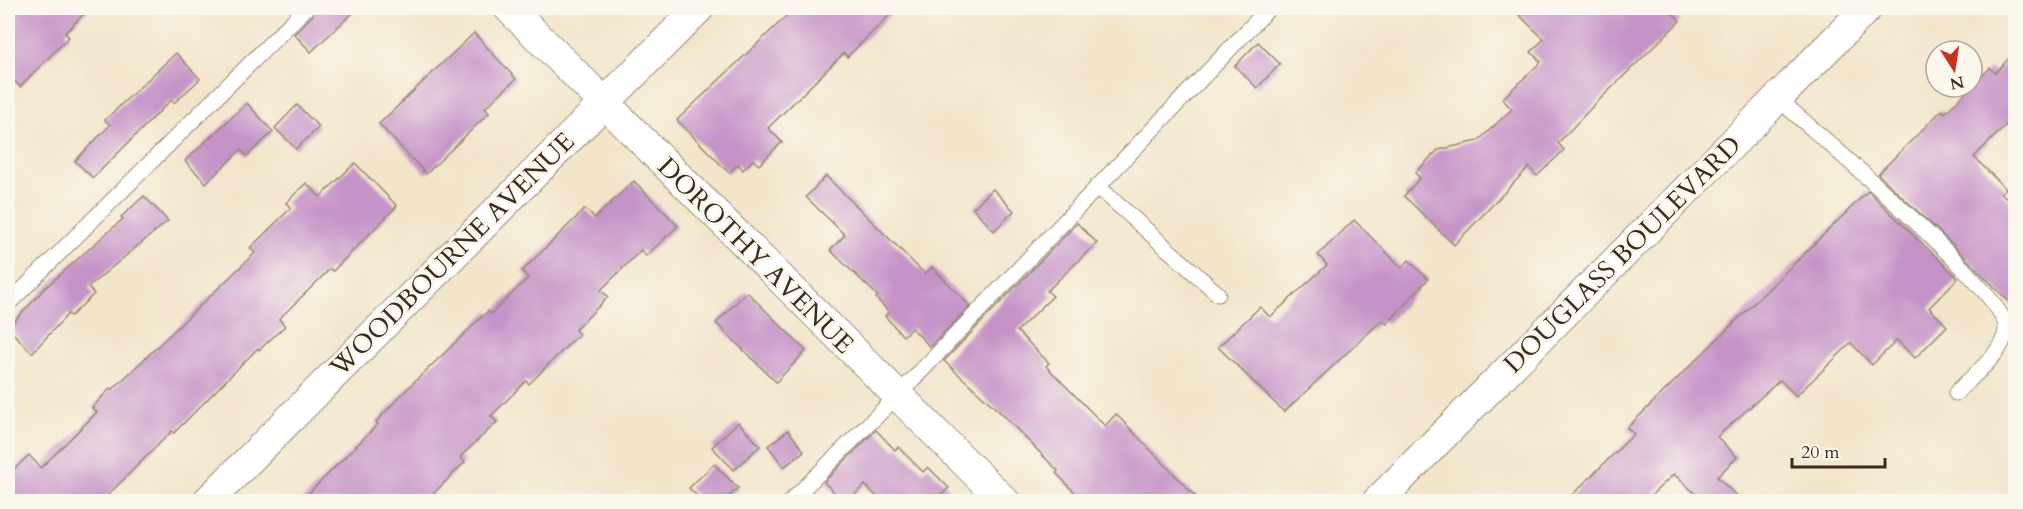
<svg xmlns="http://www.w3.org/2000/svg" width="2023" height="509" font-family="Cardo,serif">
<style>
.building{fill:#c593c7}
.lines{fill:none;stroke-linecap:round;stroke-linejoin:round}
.service-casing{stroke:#968874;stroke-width:17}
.minor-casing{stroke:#968874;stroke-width:32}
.service{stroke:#fff;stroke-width:15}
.minor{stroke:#fff;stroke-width:30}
.labels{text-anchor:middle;stroke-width:6;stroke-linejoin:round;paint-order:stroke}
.street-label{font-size:26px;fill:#3b2a1e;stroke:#fbf7ec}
</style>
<rect width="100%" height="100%" fill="#fbf7ec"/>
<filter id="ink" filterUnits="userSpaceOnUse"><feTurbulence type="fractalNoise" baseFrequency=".0167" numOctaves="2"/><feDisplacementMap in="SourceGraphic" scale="12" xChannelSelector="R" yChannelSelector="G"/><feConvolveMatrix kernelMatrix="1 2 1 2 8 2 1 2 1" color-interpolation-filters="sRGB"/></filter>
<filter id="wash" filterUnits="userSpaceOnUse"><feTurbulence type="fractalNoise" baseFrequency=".008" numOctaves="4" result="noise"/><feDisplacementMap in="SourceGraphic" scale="24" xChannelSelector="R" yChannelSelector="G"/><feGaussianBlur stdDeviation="1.35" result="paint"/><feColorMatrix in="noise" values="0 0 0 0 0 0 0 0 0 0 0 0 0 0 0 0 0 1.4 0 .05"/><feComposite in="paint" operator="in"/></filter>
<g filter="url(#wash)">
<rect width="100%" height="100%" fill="#f2e5ca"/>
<g id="blocks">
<g class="building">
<polygon points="8,8 90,8 65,33 69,37 20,87 8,74"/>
<polygon points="315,8 358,8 311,52 294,34 313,15"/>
<polygon points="795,8 897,8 847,57 844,53 768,128 782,142 759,165 753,160 743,170 738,164 729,173 677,120"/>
<polygon points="1512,8 1667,8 1680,21 1592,107 1558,143 1564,150 1537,176 1529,167 1454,245 1404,196 1420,178 1415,173 1438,150 1478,141 1512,109 1502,99 1541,62 1531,52 1544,39"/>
<polygon points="474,33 516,79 485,108 489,113 426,174 379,124"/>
<polygon points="1258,42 1280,64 1257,88 1235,66"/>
<polygon points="2016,51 2016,115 1974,157 2006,189 2001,193 2016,206 2016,309 1951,243 1878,174 1942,110 1945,113 1990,68 1995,73"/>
<polygon points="176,53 200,79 174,103 171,100 93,178 75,161 110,125 105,120"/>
<polygon points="247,103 273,132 247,156 241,150 206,183 185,161"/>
<polygon points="297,105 319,127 296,149 275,128"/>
<polygon points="355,163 397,206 333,271 330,269 279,319 285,326 259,350 258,348 174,433 172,431 102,501 8,501 8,475 29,455 41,468 97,412 92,408 110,388 112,390 255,253 250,248 291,208 286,203 306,183 320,197"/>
<polygon points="826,176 925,274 932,267 970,306 930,347 912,328 903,336 885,316 889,312 876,298 878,296 830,250 845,235 806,197"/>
<polygon points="634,181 678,226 646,256 641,250 601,290 608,297 575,330 579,334 529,384 526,381 491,416 497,422 460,457 465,462 426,501 301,501 378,424 376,422 407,389 488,311 491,314 528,278 522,271 585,209 595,218"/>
<polygon points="993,189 1014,211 994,231 973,208"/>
<polygon points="1868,191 1958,278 1929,308 1947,326 1915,358 1897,340 1872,365 1851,343 1796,396 1780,380 1717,437 1737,457 1717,477 1742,501 1703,501 1674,474 1645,501 1566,501 1634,434 1627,428"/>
<polygon points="144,196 168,221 88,287 94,294 71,316 68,314 32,353 8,328 45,288 123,219 121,217"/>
<polygon points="1354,220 1402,268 1409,260 1428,279 1387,324 1382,320 1284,412 1218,347 1260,307 1270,317 1327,265 1318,255"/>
<polygon points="1077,223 1097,243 1047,291 1053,296 1017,331 1049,363 1046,366 1105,426 1116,414 1200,501 1083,501 1056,473 1058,471 1002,414 944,361"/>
<polygon points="747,292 806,351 776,382 716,323"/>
<polygon points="738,422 760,446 734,470 712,447"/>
<polygon points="788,430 804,451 784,467 768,446"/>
<polygon points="876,430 895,450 898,447 923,472 928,467 949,488 934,501 881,501 865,485 848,501 843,501 824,482"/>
<polygon points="714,464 738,488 724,501 702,501 689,488"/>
</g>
</g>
</g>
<g filter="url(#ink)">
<use href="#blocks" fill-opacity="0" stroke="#968874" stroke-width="1.5"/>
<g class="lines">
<g class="service-casing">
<g id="service">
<path d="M 1777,98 C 1811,128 2010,296 2006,330 C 2003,354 1972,376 1956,393"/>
<polyline points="1097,186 1218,294"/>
<polyline points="8,304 306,8"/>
<polyline points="790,502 898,395 1269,8"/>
</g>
</g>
<g class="minor-casing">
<g id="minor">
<polyline points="509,8 1005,502"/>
<polyline points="207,502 699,8"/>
<polyline points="1377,502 1867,8"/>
</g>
</g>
<use href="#service" class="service"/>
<use href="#minor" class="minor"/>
</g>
</g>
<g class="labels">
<g class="street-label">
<text transform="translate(452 254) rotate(-45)" y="9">WOODBOURNE AVENUE</text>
<text transform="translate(1622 254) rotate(-45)" y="9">DOUGLASS BOULEVARD</text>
<text transform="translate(756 255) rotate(45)" y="9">DOROTHY AVENUE</text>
</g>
</g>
<rect width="2023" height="509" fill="none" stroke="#fbf7ec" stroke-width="30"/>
<g transform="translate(1954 69) rotate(168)"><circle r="28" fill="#fbf7ec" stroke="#aea59a" stroke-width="1.5"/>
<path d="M0-4.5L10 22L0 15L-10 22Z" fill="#c8321e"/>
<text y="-9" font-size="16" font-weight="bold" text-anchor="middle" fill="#3b2a1e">N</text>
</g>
<path d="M1792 458v9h93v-9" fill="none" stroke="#3b2a1e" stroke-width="3"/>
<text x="1801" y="458" font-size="18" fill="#3b2a1e" stroke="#fbf7ec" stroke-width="4.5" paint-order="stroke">20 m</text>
</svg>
